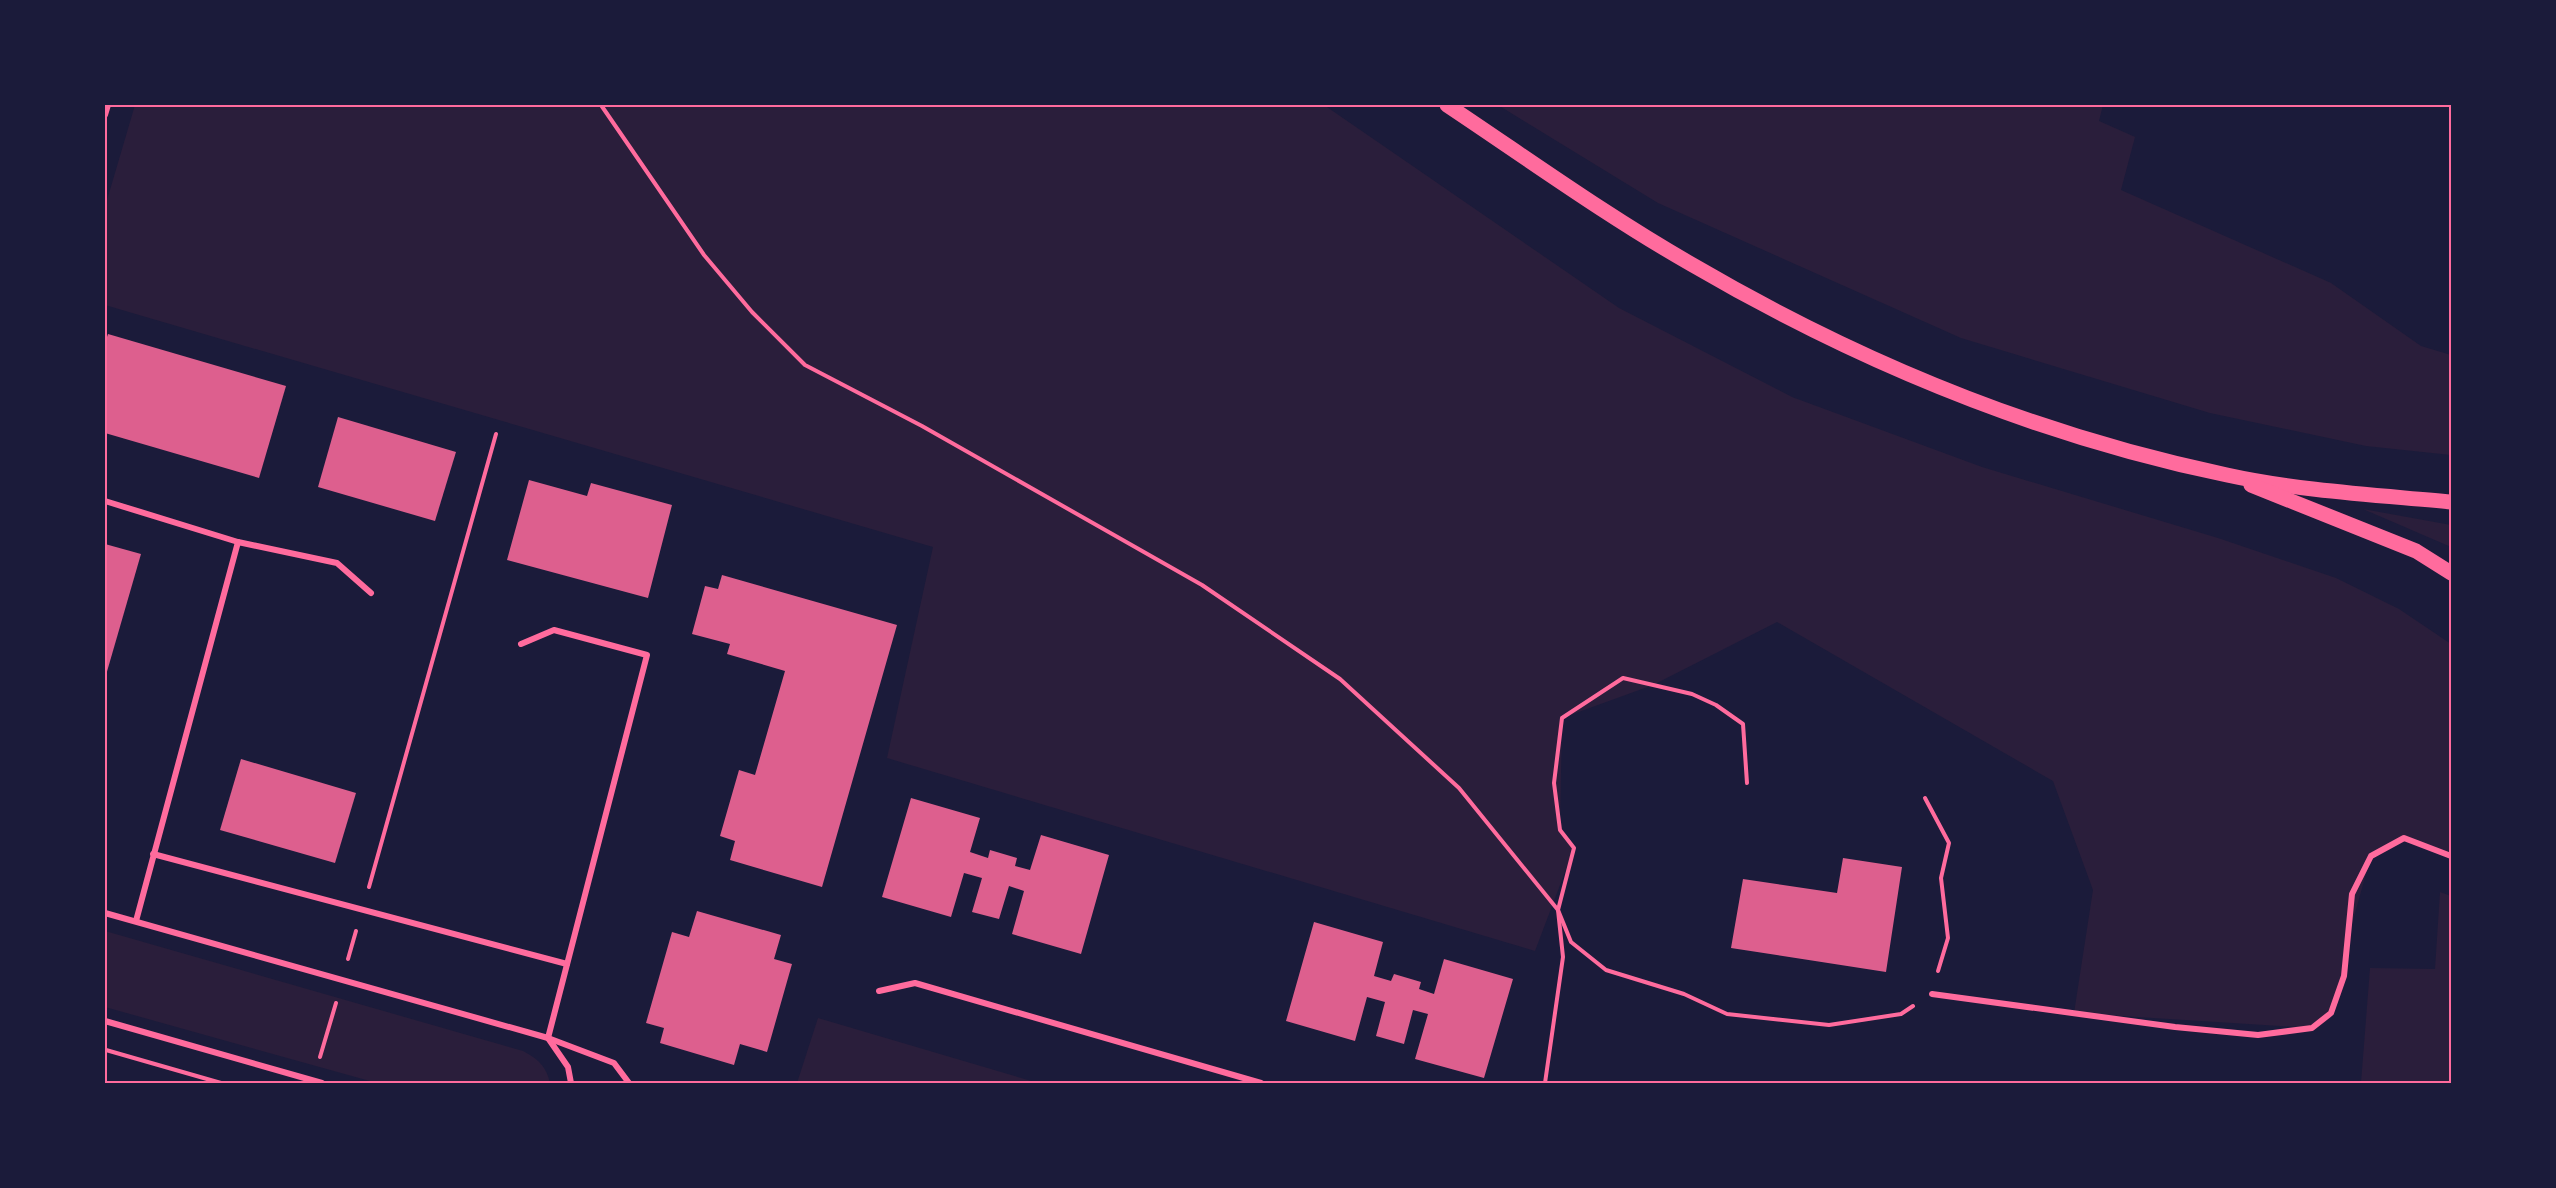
<svg xmlns="http://www.w3.org/2000/svg" width="2556" height="1188" font-family="'Open Sans',sans-serif">
<style>
.green{fill:#2a1e3b}
.building{fill:#dd5f8e}
.lines{fill:none;stroke-linecap:round;stroke-linejoin:round}
.path{stroke:#ff6b9d;stroke-width:4}
.minor{stroke:#ff6b9d;stroke-width:6}
.primary{stroke:#ff6b9d;stroke-width:15}
.neatline{fill:none;stroke:#ff6b9d;stroke-width:2}
</style>
<rect width="100%" height="100%" fill="#1b1b3a"/>
<g class="green">
<polygon points="135,105 1324,105 1619,308 1792,397 1982,467 2218,538 2336,578 2399,609 2451,644 2451,856 2404,838 2371,856 2348,938 2344,976 2331,1013 2312,1028 2074,1013 2093,890 2053,781 1777,622 1653,685 1562,718 1560,830 1574,848 1535,951 887,758 933,547 105,305 105,207"/>
<polygon points="1498,105 2103,105 2099,121 2135,137 2121,190 2331,283 2421,346 2451,355 2451,455 2366,446 2210,413 1961,338 1658,203"/>
<polygon points="2363,509 2451,525 2451,547"/>
<polygon points="2440,892 2451,896 2451,1083 2361,1083 2370,968 2435,969"/>
<path d="M 105,931 L 523,1051 C 538,1059 546,1066 550,1083 L 377,1083 L 105,1007 Z"/>
<polygon points="818,1018 1038,1083 797,1083"/>
</g>
<g class="building">
<polygon points="108,334 286,386 259,478 105,433 105,343"/>
<polygon points="338,417 456,452 435,521 318,487"/>
<polygon points="529,480 587,496 591,483 672,505 648,598 507,560"/>
<polygon points="105,544 141,554 106,675 105,675"/>
<polygon points="722,575 897,625 822,887 730,860 735,841 720,836 739,770 755,775 785,671 727,654 730,644 692,634 705,586 718,589"/>
<polygon points="241,759 356,793 335,863 220,830"/>
<polygon points="911,798 980,818 970,852 988,858 990,850 1017,858 1015,866 1030,870 1041,835 1109,855 1081,954 1012,934 1024,891 1009,886 999,919 972,912 982,878 964,873 951,917 882,897"/>
<polygon points="1843,858 1902,867 1886,972 1731,948 1743,879 1837,893"/>
<polygon points="697,911 781,935 774,959 792,964 767,1052 740,1044 734,1065 660,1043 664,1028 646,1023 672,932 689,937"/>
<polygon points="1314,922 1383,942 1374,976 1391,981 1394,974 1421,982 1419,989 1434,994 1444,959 1513,979 1484,1078 1415,1059 1428,1014 1413,1010 1404,1044 1376,1036 1385,1002 1367,997 1355,1041 1286,1021"/>
</g>
<g class="lines">
<g class="path">
<polyline points="601,105 704,255 752,312 805,365 922,426 1202,585 1340,679 1459,788 1558,910 1563,957 1545,1083"/>
<polyline points="1747,783 1743,724 1716,705 1692,694 1623,678 1562,718 1554,783 1560,830 1574,848 1558,910 1571,942 1606,970 1684,994 1727,1014 1829,1025 1901,1014 1913,1006"/>
<polyline points="1925,798 1949,843 1941,878 1948,938 1938,971"/>
<polyline points="369,887 496,434"/>
<polyline points="348,959 356,931"/>
<polyline points="106,1050 221,1083"/>
<polyline points="320,1057 336,1003"/>
</g>
<g class="minor">
<polyline points="105,115 108,105"/>
<polyline points="105,501 238,542"/>
<polyline points="521,644 554,630 647,655 548,1038 568,1067 571,1083"/>
<polyline points="153,854 567,964"/>
<polyline points="105,913 548,1038 614,1063 629,1083"/>
<polyline points="136,921 238,542 337,563 371,593"/>
<polyline points="879,991 915,983 1261,1083"/>
<polyline points="1932,994 2175,1027 2258,1035 2312,1028 2331,1013 2344,976 2352,894 2371,856 2404,838 2451,856"/>
<polyline points="105,1021 322,1083"/>
</g>
<g class="primary">
<path d="M 1447,105 C 1528,159 1607,216 1691,264 C 1857,361 2039,436 2227,475 C 2300,491 2377,495 2451,502"/>
<polyline points="2251,485 2416,551 2451,573"/>
</g>
</g>
<rect width="2556" height="1188" fill="none" stroke="#1b1b3a" stroke-width="213"/>
<rect x="106" y="106" width="2344" height="976" class="neatline"/>
</svg>
